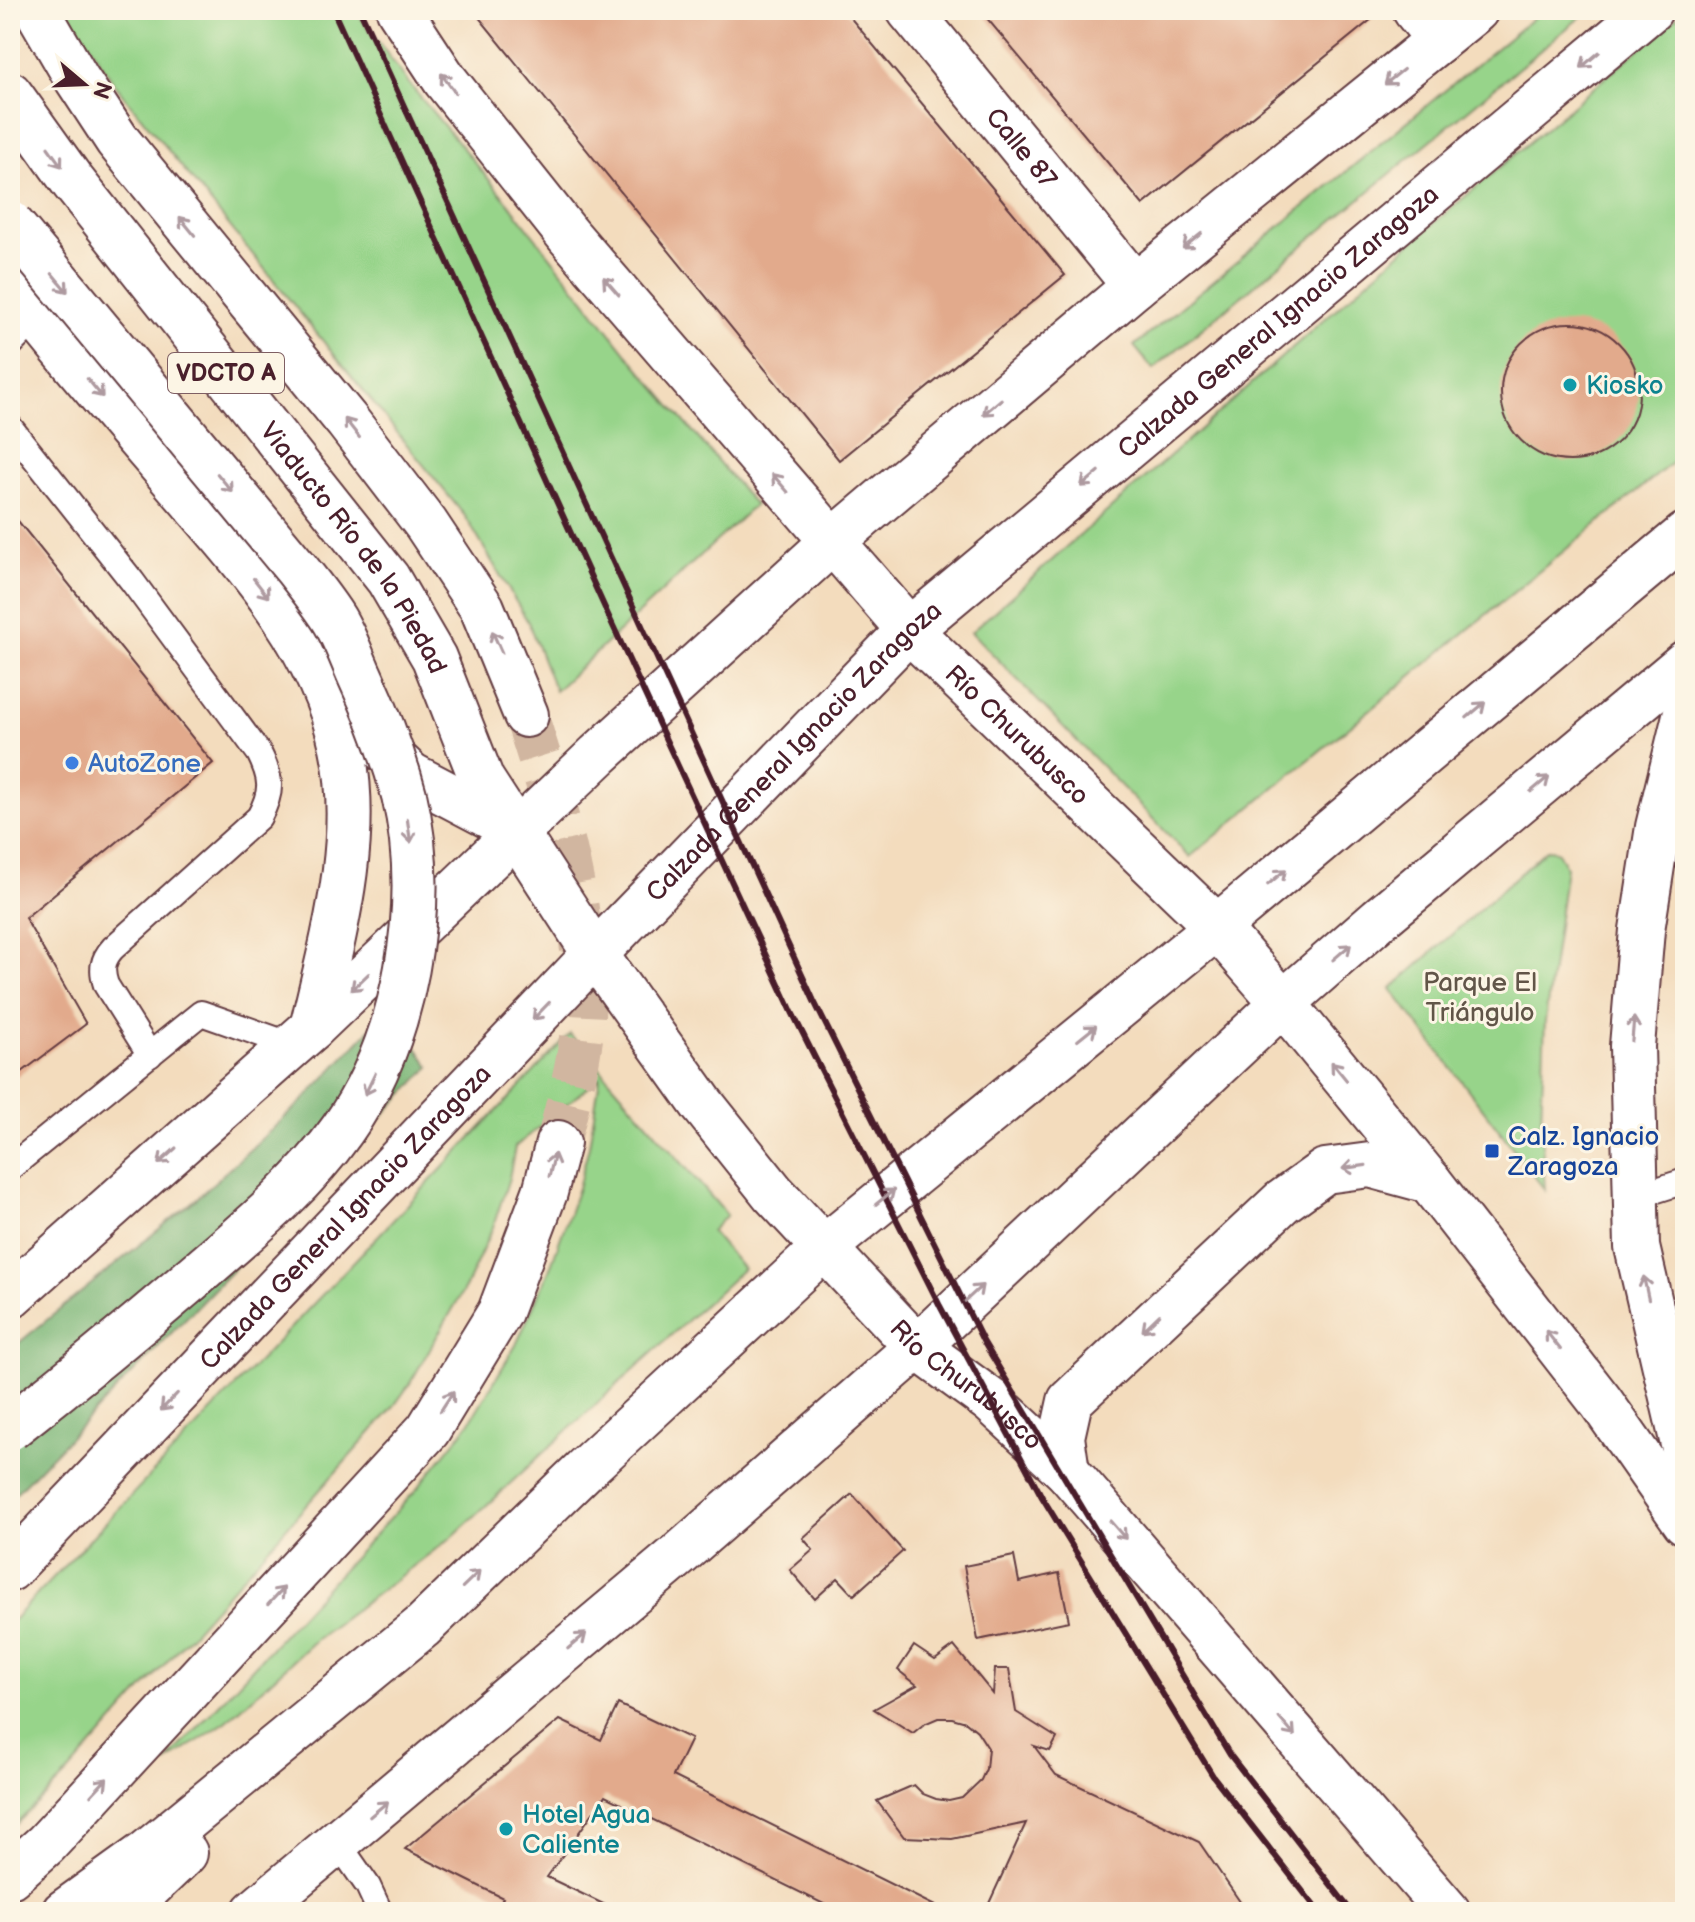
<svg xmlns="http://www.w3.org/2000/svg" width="1695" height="1922" font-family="'Balsamiq Sans',sans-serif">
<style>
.green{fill:#97d48a;stroke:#707a5a;stroke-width:2}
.forest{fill:#79b676;stroke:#626a50;stroke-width:2}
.building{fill:#e2aa8c}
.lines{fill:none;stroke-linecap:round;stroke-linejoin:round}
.highway-tunnel{stroke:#d1b6a0;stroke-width:44;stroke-dasharray:44 22;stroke-linecap:butt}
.lane-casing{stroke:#633b41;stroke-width:28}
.street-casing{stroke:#633b41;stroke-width:48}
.secondary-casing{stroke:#633b41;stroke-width:48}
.primary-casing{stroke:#633b41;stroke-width:48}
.highway-casing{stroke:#633b41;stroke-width:48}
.lane{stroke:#fff;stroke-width:24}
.street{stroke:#fff;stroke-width:44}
.secondary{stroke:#fff;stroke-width:44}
.primary{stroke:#fff;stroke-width:44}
.highway{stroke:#fff;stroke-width:44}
.rail{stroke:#4a1f2b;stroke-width:6}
.highway-bridge-casing{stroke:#633b41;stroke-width:48;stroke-linecap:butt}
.highway-bridge{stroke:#fff;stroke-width:44}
.oneway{stroke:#ae9aa0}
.culture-dot{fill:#0f9aa8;stroke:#fcf5e5;stroke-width:3}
.shop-dot{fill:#3f7fe0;stroke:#fcf5e5;stroke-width:3}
.transit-dot{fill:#1a4fb4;stroke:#fcf5e5;stroke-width:3}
.labels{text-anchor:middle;stroke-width:6;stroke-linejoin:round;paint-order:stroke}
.shield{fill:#fcf5e5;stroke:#7f5f63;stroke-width:2}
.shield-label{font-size:24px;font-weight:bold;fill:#4a1f2b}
.street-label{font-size:26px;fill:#4a1f2b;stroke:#fcf5e5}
.culture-label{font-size:26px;fill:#0d838f;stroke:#fcf5e5;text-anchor:start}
.shop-label{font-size:26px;fill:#366cbe;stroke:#fcf5e5;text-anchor:start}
.park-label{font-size:26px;fill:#615548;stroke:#fcf5e5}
.transit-label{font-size:26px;fill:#164399;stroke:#fcf5e5;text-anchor:start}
</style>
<rect width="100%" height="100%" fill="#fcf5e5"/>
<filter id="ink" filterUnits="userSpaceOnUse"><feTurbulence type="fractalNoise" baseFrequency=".0125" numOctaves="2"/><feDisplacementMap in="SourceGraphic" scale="16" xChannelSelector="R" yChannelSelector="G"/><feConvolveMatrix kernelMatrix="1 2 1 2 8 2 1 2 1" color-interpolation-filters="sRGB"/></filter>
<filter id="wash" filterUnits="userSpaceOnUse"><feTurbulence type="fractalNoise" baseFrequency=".006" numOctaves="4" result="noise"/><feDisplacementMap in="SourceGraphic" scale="32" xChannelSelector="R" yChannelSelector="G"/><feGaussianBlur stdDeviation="1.8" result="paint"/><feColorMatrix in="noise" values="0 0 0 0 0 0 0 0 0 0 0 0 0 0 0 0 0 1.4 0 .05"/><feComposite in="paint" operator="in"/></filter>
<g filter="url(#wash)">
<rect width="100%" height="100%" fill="#f3dcbd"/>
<g class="green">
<polygon points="67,10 355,10 410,85 506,200 627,354 755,505 555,691 528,622 465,516 116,86"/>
<polygon points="1543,10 1589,10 1153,369 1134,346"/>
<polygon points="1685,10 1685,452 1190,857 971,632 1414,240"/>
<polygon points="1551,849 1558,852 1566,867 1545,1021 1541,1122 1545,1190 1391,989 1545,851"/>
<polygon points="570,1034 727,1215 711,1231 743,1269 452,1537 315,1640 227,1721 164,1764 416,1490 468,1425 516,1345 549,1271 578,1188 589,1146 600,1077 515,1147 509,1178 493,1227 466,1286 409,1385 391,1410 67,1774 10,1830 10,1623"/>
</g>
<polygon class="forest" points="385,1013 416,1046 430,1067 10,1499 10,1350 196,1199 305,1099"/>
<g id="blocks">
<g class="building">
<polygon points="473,10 844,10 1065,275 839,460"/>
<polygon points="980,10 1383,10 1143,205"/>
<circle cx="1570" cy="392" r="69"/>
<polygon points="10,511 213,763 25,918 86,1024 10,1081"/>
<polygon points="852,1494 903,1551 854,1595 838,1578 815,1599 790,1570 813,1550 803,1538"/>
<polygon points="1014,1556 1019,1582 1059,1573 1069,1621 978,1640 964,1566"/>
<polygon points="914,1646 935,1660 954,1646 993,1694 995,1669 1009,1669 1016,1712 1057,1738 1050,1751 1034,1746 1056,1775 1199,1842 1247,1912 985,1912 1026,1823 952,1839 904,1837 877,1801 914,1785 923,1794 936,1799 949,1801 962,1798 981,1780 986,1769 988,1748 977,1731 966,1722 952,1718 938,1718 924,1724 913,1733 874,1709 917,1685 898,1670"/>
<polygon points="618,1704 691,1739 673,1776 947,1912 840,1912 605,1796 547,1877 620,1912 495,1912 503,1898 405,1849 560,1720 601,1740"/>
</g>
</g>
</g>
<g filter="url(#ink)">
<use href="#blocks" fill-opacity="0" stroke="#633b41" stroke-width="2"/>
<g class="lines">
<path class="highway-tunnel" d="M 526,715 C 558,814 592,924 582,1030 C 578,1068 567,1106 558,1143"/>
<g class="lane-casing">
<g id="lane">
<polyline points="10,345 37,318"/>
<path d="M 10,427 L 132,581 L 259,753 C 272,779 273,791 259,817 L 113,948 C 102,960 101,970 106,985 L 150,1055"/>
<polyline points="10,1168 201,1013 292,1045"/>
<polyline points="1635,1197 1685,1181"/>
<polyline points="338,1843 368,1886 380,1912"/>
</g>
</g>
<g class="street-casing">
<g id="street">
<path id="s1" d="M 909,10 L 1135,286"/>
<polyline points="1415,10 1439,40"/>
</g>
</g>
<g class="secondary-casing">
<g id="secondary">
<polyline points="10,1296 312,1028 598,755 831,543 1135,286 1476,10"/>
<polyline points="254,1912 681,1553 917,1347 1283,1003 1379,919 1685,663"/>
</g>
</g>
<g class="primary-casing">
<g id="primary">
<path id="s2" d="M 399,10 L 445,80 L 568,235 L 909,630 L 1217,927 L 1283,1003 L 1429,1181 L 1601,1402 L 1685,1522"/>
<path id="s3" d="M 10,94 L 73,182 L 388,579 L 434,658 L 482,780 L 595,954 L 702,1104 L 773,1193 L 917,1347 L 991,1401 L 1067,1471 L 1448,1912"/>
<path d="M 10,284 C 60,348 112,409 165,470 C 235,552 319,638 342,747 C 362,839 333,938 312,1028"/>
<polyline points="1685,716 1658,827 1642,930 1632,1046 1637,1247 1685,1453"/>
<polyline points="378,744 411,775 512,828"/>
<path id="s4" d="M 595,954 L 909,630 L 1650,10"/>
<polyline points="825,1247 1217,927 1685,535"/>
<polyline points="1067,1471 1062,1437 1070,1401 1282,1202 1325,1171 1370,1165 1429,1181"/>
</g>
</g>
<g class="highway-casing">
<g id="highway">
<polyline points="37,10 77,79 117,140 347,421 426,524 482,608 526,715"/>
<path id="s5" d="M 10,1569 L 595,954"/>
<polyline points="10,1876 46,1844 428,1430 500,1312 545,1192 558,1143"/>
<polyline points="64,1912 146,1853 422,1627 584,1470 825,1247"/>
<polyline points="123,1912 185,1853"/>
</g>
</g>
<use href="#lane" class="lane"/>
<use href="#street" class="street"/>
<use href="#secondary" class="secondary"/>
<use href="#primary" class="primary"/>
<use href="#highway" class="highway"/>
<g class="rail">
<polyline points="333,10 609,617 793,1014 940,1306 1042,1497 1213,1776 1319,1912"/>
<polyline points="360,10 814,1001 983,1341 1230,1755 1352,1912"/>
</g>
<g class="highway-bridge-casing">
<path id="highway-bridge" d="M 10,223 L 296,568 C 309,585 324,603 335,621 C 345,638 352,658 360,676 C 378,715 393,754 404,795 C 430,903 406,1040 342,1130 C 304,1184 251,1228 201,1271 C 138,1325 75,1377 10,1428"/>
</g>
<use href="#highway-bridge" class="highway-bridge"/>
</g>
<defs><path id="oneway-shaft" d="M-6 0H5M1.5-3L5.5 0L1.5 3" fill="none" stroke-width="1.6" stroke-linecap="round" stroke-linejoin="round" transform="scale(2)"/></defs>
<g class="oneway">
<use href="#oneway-shaft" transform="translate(1590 60) rotate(140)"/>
<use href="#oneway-shaft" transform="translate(1394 77) rotate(141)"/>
<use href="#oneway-shaft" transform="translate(448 83) rotate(-126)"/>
<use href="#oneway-shaft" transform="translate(55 157) rotate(54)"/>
<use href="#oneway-shaft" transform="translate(187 226) rotate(-129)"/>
<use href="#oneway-shaft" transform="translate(1192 241) rotate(141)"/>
<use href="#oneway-shaft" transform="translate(60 283) rotate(50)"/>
<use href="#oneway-shaft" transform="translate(611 286) rotate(-131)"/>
<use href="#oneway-shaft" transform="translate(95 388) rotate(50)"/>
<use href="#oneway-shaft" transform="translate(992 407) rotate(140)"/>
<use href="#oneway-shaft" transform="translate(352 428) rotate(-128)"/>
<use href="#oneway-shaft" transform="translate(1090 479) rotate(140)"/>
<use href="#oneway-shaft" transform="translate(225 483) rotate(50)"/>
<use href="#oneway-shaft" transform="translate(780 483) rotate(-131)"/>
<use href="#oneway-shaft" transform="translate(261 588) rotate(52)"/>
<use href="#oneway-shaft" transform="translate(497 642) rotate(-114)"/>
<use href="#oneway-shaft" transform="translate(1476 710) rotate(-40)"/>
<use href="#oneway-shaft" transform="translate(1540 784) rotate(-40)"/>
<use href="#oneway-shaft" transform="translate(409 831) rotate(82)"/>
<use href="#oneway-shaft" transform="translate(1277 877) rotate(-40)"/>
<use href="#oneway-shaft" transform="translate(1342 952) rotate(-41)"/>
<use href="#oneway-shaft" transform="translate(360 982) rotate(136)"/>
<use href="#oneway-shaft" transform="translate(541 1011) rotate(134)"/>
<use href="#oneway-shaft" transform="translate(1633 1029) rotate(-85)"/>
<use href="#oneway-shaft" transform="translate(1087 1033) rotate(-39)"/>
<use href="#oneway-shaft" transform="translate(1339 1071) rotate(-129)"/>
<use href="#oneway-shaft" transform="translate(370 1084) rotate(116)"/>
<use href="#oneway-shaft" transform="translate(167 1156) rotate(138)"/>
<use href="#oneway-shaft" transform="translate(552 1165) rotate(-76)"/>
<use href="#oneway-shaft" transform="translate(1354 1167) rotate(172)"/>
<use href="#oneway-shaft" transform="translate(885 1197) rotate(-39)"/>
<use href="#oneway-shaft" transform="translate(1646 1288) rotate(-102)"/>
<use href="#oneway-shaft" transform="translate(974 1293) rotate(-43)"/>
<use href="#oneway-shaft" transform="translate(1151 1323) rotate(136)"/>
<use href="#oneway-shaft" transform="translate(1553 1340) rotate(-128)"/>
<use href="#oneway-shaft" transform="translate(447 1401) rotate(-57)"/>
<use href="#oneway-shaft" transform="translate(169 1402) rotate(134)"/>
<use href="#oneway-shaft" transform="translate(1118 1530) rotate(49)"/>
<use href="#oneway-shaft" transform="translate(471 1579) rotate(-44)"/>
<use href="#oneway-shaft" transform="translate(276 1596) rotate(-47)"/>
<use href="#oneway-shaft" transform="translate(577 1641) rotate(-40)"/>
<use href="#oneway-shaft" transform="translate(1287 1727) rotate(49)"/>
<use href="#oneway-shaft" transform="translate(99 1787) rotate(-47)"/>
<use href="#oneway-shaft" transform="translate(379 1809) rotate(-40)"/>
</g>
</g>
<g class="culture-dot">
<circle cx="1570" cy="385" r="8"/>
<circle cx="506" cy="1829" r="8"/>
</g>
<circle class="shop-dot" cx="72" cy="763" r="8"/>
<rect class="transit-dot" x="1484" y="1143" width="16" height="16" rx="4"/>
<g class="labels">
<rect class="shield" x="168" y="353" width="116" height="40" rx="6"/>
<g class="shield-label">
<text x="226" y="381">VDCTO A</text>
</g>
<g class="street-label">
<text dy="9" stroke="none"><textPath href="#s1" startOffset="178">Calle 87</textPath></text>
<text dy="9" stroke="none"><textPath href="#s4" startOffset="932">Calzada General Ignacio Zaragoza</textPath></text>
<text dy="9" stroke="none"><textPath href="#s3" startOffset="570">Viaducto Río de la Piedad</textPath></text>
<text dy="9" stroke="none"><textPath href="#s2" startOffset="954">Río Churubusco</textPath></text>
<text dy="9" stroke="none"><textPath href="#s4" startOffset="284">Calzada General Ignacio Zaragoza</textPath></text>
<text dy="9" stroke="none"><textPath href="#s5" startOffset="486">Calzada General Ignacio Zaragoza</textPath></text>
<text dy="9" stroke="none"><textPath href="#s3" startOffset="1616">Río Churubusco</textPath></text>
</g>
<g class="culture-label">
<text x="1586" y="394">Kiosko</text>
<text x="522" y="1823">Hotel Agua<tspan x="522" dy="30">Caliente</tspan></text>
</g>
<g class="shop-label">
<text x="88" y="772">AutoZone</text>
</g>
<g class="park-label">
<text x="1480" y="991">Parque El<tspan x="1480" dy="30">Triángulo</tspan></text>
</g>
<g class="transit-label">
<text x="1508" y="1145">Calz. Ignacio<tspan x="1508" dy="30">Zaragoza</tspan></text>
</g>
</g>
<rect width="1695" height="1922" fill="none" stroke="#fcf5e5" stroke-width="40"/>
<g transform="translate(84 84) rotate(109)" stroke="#fcf5e5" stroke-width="6" paint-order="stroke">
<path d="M0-6L14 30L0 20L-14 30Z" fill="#4a1f2b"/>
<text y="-12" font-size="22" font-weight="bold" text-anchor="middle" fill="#4a1f2b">N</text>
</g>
</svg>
